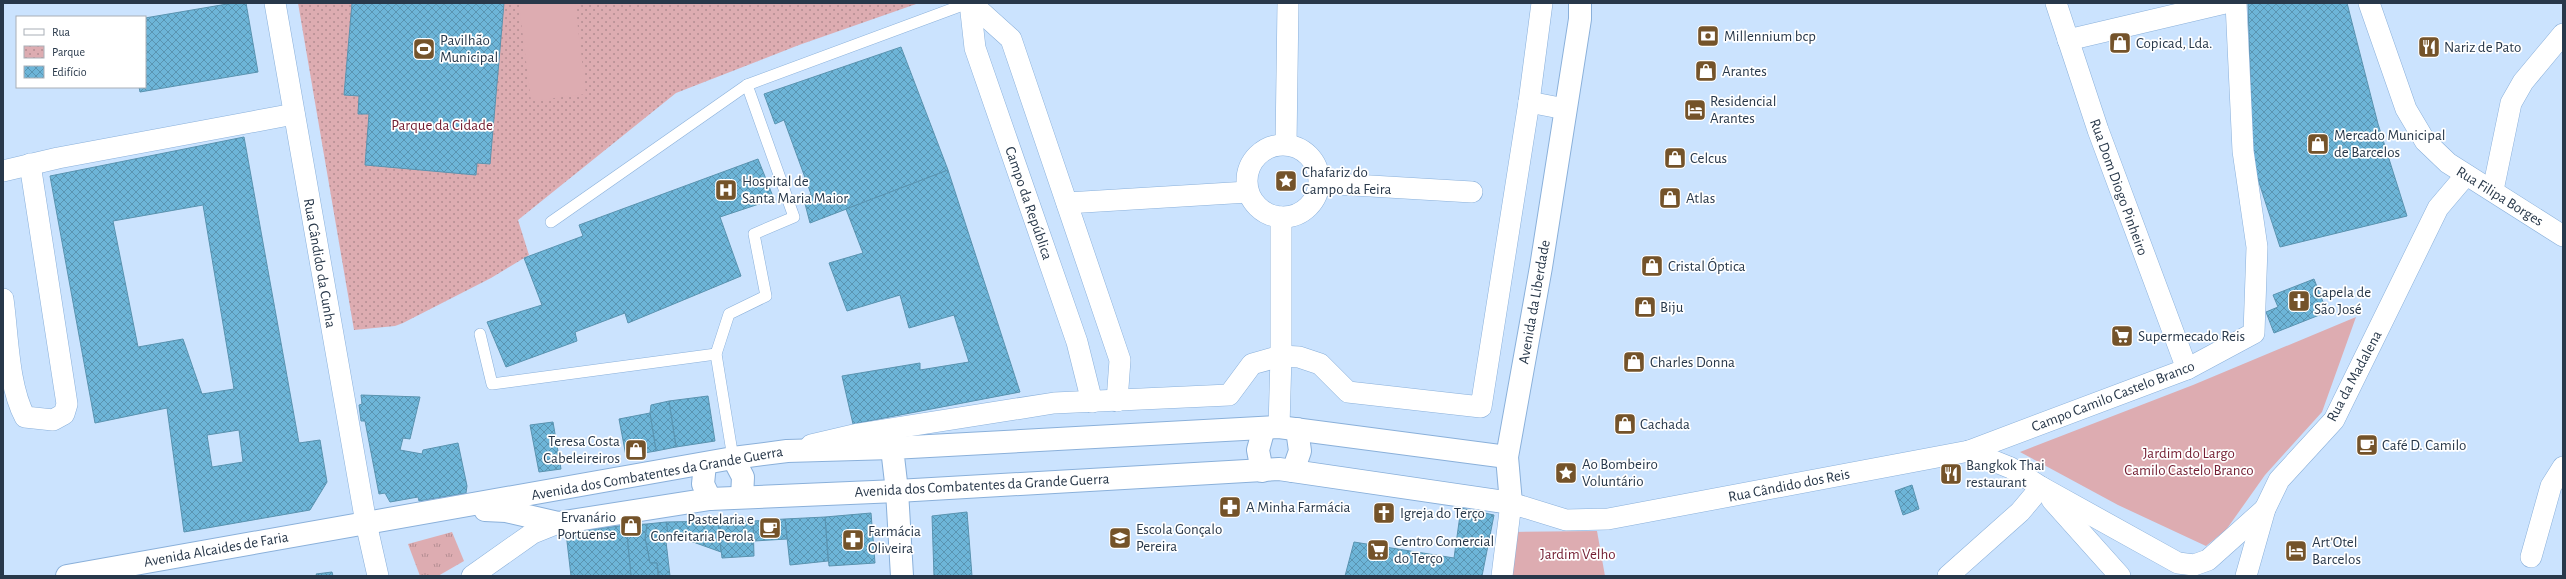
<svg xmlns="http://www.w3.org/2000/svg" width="2566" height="579" font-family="'Alegreya Sans',sans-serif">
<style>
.grass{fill:url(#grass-tufts)}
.park{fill:url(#park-dots)}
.garden{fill:#ddacb1}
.building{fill:url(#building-cross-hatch);stroke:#5993b0;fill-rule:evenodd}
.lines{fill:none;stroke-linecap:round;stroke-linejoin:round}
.service-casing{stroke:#8ab0da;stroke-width:12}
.minor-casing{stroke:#8ab0da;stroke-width:22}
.tertiary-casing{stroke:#8ab0da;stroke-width:24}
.secondary-casing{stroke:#8ab0da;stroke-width:24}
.service{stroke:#fff;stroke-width:11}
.minor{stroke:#fff;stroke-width:21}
.tertiary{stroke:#fff;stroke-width:22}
.secondary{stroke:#fff;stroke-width:22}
.labels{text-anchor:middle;stroke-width:3.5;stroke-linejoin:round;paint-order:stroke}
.poi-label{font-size:15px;fill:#28384a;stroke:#fff;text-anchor:start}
.park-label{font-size:15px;fill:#731e32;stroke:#fff}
.street-label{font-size:15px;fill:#28384a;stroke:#fff}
</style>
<defs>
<pattern id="grass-tufts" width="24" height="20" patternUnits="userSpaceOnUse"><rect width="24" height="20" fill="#ddacb1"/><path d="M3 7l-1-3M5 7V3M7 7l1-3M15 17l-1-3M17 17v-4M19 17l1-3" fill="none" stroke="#b38d92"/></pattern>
<pattern id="park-dots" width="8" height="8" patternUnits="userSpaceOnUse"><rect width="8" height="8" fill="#ddacb1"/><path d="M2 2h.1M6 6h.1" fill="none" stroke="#b38d92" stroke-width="1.8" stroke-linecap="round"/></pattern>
<pattern id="building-cross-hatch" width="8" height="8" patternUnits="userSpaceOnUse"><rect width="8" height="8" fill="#6db5d8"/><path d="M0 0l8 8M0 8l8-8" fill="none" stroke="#5a94b1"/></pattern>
</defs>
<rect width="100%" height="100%" fill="#cbe3fe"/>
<polygon class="grass" points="452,532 464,561 438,576 420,576 408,544"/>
<polygon class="park" points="298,3 919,3 799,45 676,93 518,220 529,255 491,278 403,323 395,326 354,330"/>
<g class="garden">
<polygon points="540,3 575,3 586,94 531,101 519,5"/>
<polygon points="2356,317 2322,412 2265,475 2226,530 2206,546 2118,505 2020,452 2193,385"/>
<polygon points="1597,531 1605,576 1508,576 1512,532"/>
</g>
<g class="building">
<polygon points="233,3 246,3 258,72 140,92 139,87 145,87 145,18"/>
<polygon points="352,3 504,3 490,164 477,163 476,175 365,165 369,114 358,114 359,96 344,95"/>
<polygon points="2248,3 2347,3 2378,124 2407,216 2280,247 2253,164"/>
<polygon points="901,47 948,170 810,223 803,196 811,194 784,120 775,124 764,94"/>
<path d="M 244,137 L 299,443 L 320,440 L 327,482 L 310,510 L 184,532 L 167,408 L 95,423 L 50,176 ZM 203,205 L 234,389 L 202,394 L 183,339 L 138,347 L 113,221 ZM 239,430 L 243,462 L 212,467 L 207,435 Z"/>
<polygon points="758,159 774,199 720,217 741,276 628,323 625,313 575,332 577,341 506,367 487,322 542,305 524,258 583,236 579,225"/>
<polygon points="948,170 1020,392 853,424 842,376 920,363 920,370 969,362 954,315 909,328 900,295 847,311 829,263 863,253 846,209"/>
<polygon points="2314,279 2327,312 2274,333 2266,312 2278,307 2273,295"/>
<polygon points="361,395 420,397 410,439 403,438 400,450 422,454 423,450 458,443 467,486 466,493 419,501 418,497 390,502 385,493 379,494 365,421 361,421 359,405 362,404"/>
<polygon points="708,396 715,441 676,447 669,401"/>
<polygon points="669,401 676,447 656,451 650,413 651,405"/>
<polygon points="650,413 656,451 626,456 619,419"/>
<polygon points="553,422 561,469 539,472 530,425"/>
<polygon points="1912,485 1919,509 1903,515 1895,491"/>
<polygon points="1461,508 1494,515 1482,576 1345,576 1354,542 1454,558"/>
<polygon points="967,512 972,576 934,576 932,516"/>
<polygon points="871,513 875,563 829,566 825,517"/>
<polygon points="825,517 828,561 790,565 785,519"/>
<polygon points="785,519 787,539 754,541 753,521"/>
<polygon points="718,521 721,552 668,533 666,522"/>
<polygon points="718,521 753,521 754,556 722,558"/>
<polygon points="666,522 668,533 665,533 670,576 659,576 657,563 650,563 645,538 647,524"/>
<polygon points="647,524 645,538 650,563 657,563 658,576 631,576 626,525"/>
<polygon points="626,525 631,576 571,576 566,533"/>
<polygon points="332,572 333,576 317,576 316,574"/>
</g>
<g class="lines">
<g class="service-casing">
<g id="service">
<polyline points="551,222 747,85"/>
<polyline points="480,334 492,384 716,354"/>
<polyline points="733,458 716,354 729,314 766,296 754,234 794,217 747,85 968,3"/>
</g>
</g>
<g class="minor-casing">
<g id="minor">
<polyline points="275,3 366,523 378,576"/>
<polyline points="970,3 975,48 1077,342 1092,402"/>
<polyline points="971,3 1011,39 1120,360 1117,401"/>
<polyline points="2056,3 2098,130 2187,369"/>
<polyline points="2369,3 2406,109 2425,141 2448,163 2563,236"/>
<polyline points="2068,40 2225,3"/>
<polyline points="1529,102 1565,109"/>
<polyline points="1286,144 1288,3"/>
<circle cx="1283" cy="181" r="36"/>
<polyline points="3,171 58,158 294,114"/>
<polyline points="1320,183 1472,192"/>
<polyline points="2493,190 2511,103 2523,82 2563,34"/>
<polyline points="1067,203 1248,192"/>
<path d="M 3,299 C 8,334 8,386 25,417 L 53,420 L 64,414 L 67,404 L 30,164"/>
<polyline points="1279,427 1281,356 1281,217"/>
<polyline points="811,445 858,434 1054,403 1229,395 1252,364 1281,356 1299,357 1320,364 1348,392 1481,407 1529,102 1542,3"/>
<polyline points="1969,451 2011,468 2041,487 2178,563 2194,565 2208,560 2265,509"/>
<polyline points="2052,500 2120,576"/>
<polyline points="2531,557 2551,486 2563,467"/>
<polyline points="472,576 533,533 558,523"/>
<polyline points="1502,576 1511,503 1566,520 1608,519 1969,451 2187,369 2254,333 2257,247 2243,151 2236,3"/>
<polyline points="1948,576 2020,512 2041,487"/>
<polyline points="2246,576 2265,509 2279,480 2334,420 2438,208 2466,175"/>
</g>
</g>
<g class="tertiary-casing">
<g id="tertiary">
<polyline points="733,458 743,477 742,497"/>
<polyline points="705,464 703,484 710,499"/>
<polyline points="485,510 506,511 558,523 710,499 897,491"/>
<polyline points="67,576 733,458 787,451 892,448"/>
</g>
</g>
<g class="secondary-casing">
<g id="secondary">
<polyline points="1262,471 1258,450 1264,428"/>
<polyline points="1293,471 1300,451 1297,429"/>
<polyline points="897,491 1279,469 1511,503 1507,457 1541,267 1580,19 1580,3"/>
<polyline points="902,576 897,491 892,448 1279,427 1507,457"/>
</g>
</g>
<use href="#service" class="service"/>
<use href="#minor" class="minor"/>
<use href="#tertiary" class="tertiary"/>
<use href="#secondary" class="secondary"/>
</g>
<defs>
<g id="bank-square" transform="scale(1.15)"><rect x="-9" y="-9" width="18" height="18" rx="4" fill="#74532a" stroke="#fff"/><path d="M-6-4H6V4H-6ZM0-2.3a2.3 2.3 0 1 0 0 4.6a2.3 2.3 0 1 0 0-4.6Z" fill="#fff"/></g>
<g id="shop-square" transform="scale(1.15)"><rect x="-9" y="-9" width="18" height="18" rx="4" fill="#74532a" stroke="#fff"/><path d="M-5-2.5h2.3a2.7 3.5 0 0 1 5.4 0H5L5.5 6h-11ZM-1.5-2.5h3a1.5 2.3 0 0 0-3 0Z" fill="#fff"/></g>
<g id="restaurant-square" transform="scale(1.15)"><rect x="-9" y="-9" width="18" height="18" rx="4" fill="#74532a" stroke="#fff"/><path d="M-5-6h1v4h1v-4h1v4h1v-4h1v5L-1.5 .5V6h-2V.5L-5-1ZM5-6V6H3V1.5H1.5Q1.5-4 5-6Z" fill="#fff"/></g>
<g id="stadium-square" transform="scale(1.15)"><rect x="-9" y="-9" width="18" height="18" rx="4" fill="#74532a" stroke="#fff"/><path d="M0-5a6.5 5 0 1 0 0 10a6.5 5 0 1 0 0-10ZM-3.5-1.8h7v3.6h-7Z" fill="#fff"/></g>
<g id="hotel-square" transform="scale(1.15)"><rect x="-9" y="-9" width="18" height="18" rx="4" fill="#74532a" stroke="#fff"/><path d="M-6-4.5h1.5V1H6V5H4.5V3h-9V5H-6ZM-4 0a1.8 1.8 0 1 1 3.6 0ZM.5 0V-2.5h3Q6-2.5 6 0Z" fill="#fff"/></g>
<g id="sight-square" transform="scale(1.15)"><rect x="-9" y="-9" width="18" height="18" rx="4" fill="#74532a" stroke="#fff"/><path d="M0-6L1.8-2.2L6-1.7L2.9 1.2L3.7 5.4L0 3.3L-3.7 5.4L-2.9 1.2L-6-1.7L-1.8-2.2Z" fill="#fff"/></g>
<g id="hospital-square" transform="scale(1.15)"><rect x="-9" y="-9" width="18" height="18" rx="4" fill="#74532a" stroke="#fff"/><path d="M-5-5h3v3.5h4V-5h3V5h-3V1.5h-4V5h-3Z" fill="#fff"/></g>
<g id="church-square" transform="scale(1.15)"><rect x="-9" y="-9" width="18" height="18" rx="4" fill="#74532a" stroke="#fff"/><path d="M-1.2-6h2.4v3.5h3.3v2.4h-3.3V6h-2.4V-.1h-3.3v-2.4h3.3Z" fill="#fff"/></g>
<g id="supermarket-square" transform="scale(1.15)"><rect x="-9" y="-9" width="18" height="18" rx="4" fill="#74532a" stroke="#fff"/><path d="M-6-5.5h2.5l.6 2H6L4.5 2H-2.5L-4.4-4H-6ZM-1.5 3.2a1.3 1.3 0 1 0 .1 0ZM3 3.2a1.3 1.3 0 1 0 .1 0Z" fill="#fff"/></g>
<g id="cafe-square" transform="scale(1.15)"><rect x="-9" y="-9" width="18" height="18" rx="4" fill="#74532a" stroke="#fff"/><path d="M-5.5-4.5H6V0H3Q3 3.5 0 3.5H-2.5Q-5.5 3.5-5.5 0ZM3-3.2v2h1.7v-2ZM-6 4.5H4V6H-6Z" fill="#fff"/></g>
<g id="pharmacy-square" transform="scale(1.15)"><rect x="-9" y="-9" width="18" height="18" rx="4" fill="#74532a" stroke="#fff"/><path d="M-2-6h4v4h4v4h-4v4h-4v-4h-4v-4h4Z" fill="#fff"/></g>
<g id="school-square" transform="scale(1.15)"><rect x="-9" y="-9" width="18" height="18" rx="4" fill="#74532a" stroke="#fff"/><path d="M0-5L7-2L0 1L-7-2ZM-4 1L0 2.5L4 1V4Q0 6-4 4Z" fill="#fff"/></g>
</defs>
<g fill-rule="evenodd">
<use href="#bank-square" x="1708" y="36"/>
<use href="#shop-square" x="2120" y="43"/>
<use href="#restaurant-square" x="2429" y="47"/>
<use href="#stadium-square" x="424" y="49"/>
<use href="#shop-square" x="1706" y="71"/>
<use href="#hotel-square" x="1695" y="110"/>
<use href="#shop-square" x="2318" y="144"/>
<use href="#shop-square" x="1675" y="158"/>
<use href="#sight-square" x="1286" y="181"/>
<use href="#hospital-square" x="726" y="190"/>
<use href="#shop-square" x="1670" y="198"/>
<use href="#shop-square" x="1652" y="266"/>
<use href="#church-square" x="2299" y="301"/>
<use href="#shop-square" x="1645" y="307"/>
<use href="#supermarket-square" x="2122" y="336"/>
<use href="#shop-square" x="1634" y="362"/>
<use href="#shop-square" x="1625" y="424"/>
<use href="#cafe-square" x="2367" y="445"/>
<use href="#shop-square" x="636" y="450"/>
<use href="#sight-square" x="1566" y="473"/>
<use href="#restaurant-square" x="1951" y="474"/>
<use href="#pharmacy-square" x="1230" y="507"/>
<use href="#church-square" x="1384" y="513"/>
<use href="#shop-square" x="631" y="526"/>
<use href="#cafe-square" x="770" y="528"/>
<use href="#school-square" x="1120" y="538"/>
<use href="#pharmacy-square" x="853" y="540"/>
<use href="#supermarket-square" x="1378" y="550"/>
<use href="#hotel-square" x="2296" y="551"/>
</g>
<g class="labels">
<g class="poi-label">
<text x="1724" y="41">Millennium bcp</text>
<text x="440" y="45">Pavilhão<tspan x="440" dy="17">Municipal</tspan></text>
<text x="2136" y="48">Copicad, Lda.</text>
<text x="2444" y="52">Nariz de Pato</text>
<text x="1722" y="76">Arantes</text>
<text x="1710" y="106">Residencial<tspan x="1710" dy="17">Arantes</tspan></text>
<text x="2334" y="140">Mercado Municipal<tspan x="2334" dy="17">de Barcelos</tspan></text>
<text x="1690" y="163">Celcus</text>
<text x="1302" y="177">Chafariz do<tspan x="1302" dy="17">Campo da Feira</tspan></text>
<text x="742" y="186">Hospital de<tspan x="742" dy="17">Santa Maria Maior</tspan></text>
<text x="1686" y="203">Atlas</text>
<text x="1668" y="271">Cristal Óptica</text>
<text x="2314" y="297">Capela de<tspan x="2314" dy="17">São José</tspan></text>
<text x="1660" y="312">Biju</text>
<text x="2138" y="341">Supermecado Reis</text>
<text x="1650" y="367">Charles Donna</text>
<text x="1640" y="429">Cachada</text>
<text x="620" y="446" text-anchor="end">Teresa Costa<tspan x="620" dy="17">Cabeleireiros</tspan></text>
<text x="2382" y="450">Café D. Camilo</text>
<text x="1582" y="469">Ao Bombeiro<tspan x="1582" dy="17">Voluntário</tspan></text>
<text x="1966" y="470">Bangkok Thai<tspan x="1966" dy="17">restaurant</tspan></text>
<text x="1246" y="512">A Minha Farmácia</text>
<text x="1400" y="518">Igreja do Terço</text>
<text x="616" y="522" text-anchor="end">Ervanário<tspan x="616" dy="17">Portuense</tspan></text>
<text x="754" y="524" text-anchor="end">Pastelaria e<tspan x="754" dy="17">Confeitaria Perola</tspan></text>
<text x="1136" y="534">Escola Gonçalo<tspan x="1136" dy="17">Pereira</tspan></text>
<text x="868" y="536">Farmácia<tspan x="868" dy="17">Oliveira</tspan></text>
<text x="1394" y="546">Centro Comercial<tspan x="1394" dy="17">do Terço</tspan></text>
<text x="2312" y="547">Art'Otel<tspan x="2312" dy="17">Barcelos</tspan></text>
</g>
<g class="park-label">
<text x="442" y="130">Parque da Cidade</text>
<text x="2189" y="458">Jardim do Largo<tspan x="2189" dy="17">Camilo Castelo Branco</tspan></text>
<text x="1578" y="559">Jardim Velho</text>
</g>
<g class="street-label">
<text transform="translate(2119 187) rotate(70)" y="5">Rua Dom Diogo Pinheiro</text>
<text transform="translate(2500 196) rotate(32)" y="5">Rua Filipa Borges</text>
<text transform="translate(1029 203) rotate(71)" y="5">Campo da República</text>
<text transform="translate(320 263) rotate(80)" y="5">Rua Cândido da Cunha</text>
<text transform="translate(1534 302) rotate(-80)" y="5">Avenida da Liberdade</text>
<text transform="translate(2354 376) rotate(-62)" y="5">Rua da Madalena</text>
<text transform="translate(2113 396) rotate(-21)" y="5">Campo Camilo Castelo Branco</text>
<text transform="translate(657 473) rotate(-10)" y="5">Avenida dos Combatentes da Grande Guerra</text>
<text transform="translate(982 485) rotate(-3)" y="5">Avenida dos Combatentes da Grande Guerra</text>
<text transform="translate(1789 485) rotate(-11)" y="5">Rua Cândido dos Reis</text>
<text transform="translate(216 549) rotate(-10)" y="5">Avenida Alcaides de Faria</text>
</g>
</g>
<rect width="2566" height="579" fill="none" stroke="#28384a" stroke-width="8"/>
<rect x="16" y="16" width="130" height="72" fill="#ffffff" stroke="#a9afb7"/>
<rect x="24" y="29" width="20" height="6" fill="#ffffff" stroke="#a9afb7"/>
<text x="52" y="36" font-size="12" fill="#28384a">Rua</text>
<rect x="24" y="46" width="20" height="12" fill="url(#park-dots)" stroke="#a9afb7"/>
<text x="52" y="56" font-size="12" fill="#28384a">Parque</text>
<rect x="24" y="66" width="20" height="12" fill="url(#building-cross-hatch)" stroke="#a9afb7"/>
<text x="52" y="76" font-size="12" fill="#28384a">Edifício</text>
</svg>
